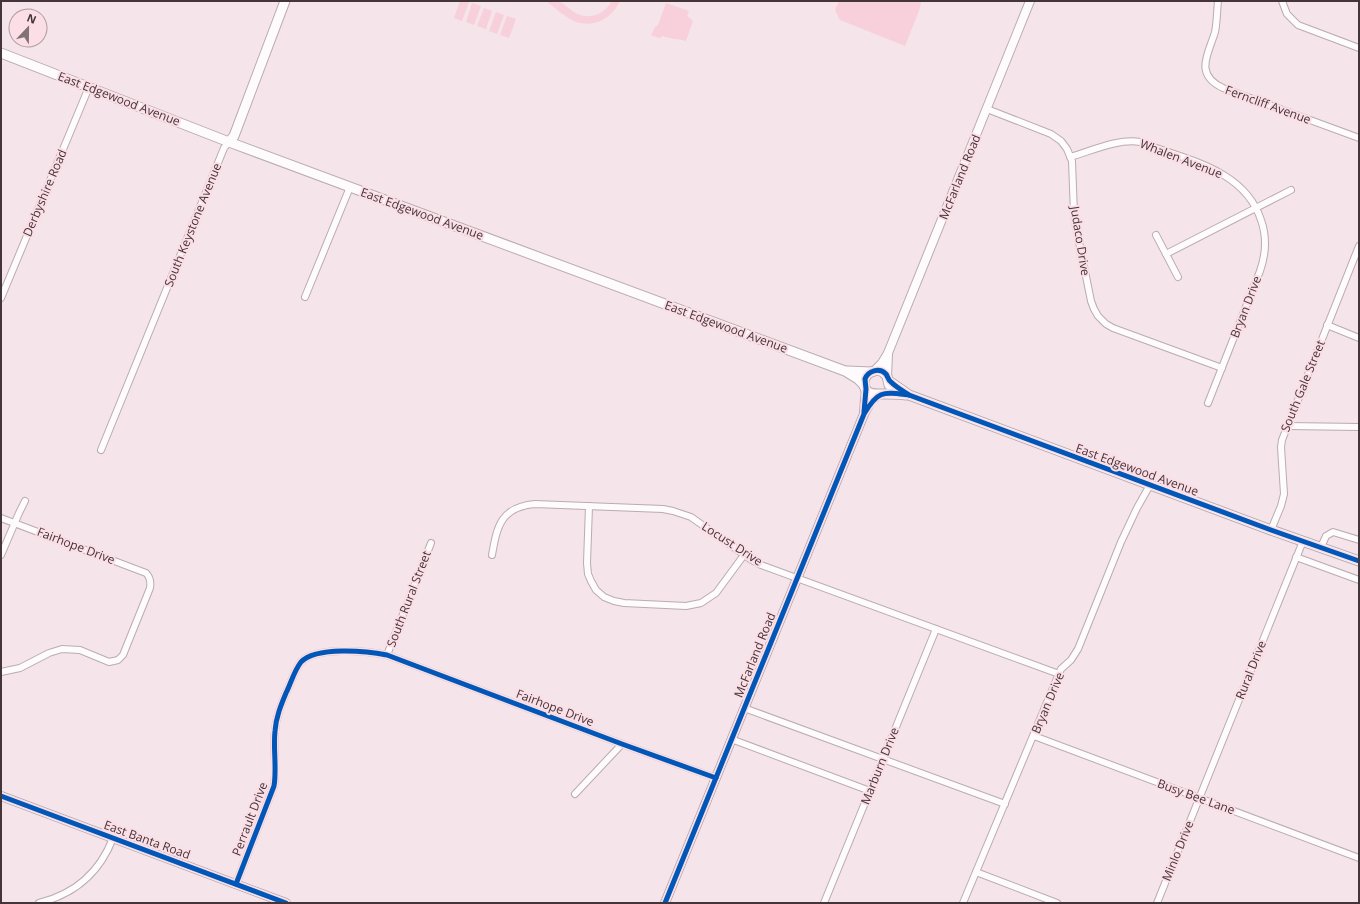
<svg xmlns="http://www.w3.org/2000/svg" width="1360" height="904" font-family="'Open Sans',sans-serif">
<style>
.green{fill:#f7d0db}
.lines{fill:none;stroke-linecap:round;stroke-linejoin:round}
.minor-casing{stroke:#baacb0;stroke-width:8}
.tertiary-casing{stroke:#baacb0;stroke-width:10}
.secondary-casing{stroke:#baacb0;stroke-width:11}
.minor{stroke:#fefbfc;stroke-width:6}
.tertiary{stroke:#fefbfc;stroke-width:8}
.secondary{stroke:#fefbfc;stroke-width:9}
.cycleway-casing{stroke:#fbdee6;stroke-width:8}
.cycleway{stroke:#0057b8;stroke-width:5}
.labels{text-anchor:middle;stroke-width:4;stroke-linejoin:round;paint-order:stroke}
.street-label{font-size:12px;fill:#433539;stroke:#fbdee6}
</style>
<rect width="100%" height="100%" fill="#f5e4e9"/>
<g class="green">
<polygon points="460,1 469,2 462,21 454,18"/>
<path d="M 546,1 C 549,1 555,0 558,1 C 564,3 569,9 574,12 C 588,21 604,15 612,1 L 620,1 C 612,19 592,29 574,21 C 564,16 555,8 546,1 Z"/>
<polygon points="839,1 921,1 920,8 905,46 840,20 835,10"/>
<polygon points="472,3 481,6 474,25 466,22"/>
<path d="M 666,3 L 689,11 L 687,16 L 693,21 L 686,41 C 678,39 671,39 663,36 L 659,38 L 651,35 L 655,27 L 658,25 Z"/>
<polygon points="484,8 492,11 486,29 477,26"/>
<polygon points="496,12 504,15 497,34 489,31"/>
<polygon points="507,16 516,19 509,38 500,35"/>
</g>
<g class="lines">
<g class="minor-casing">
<g id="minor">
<path d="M 1218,1 C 1217,11 1217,22 1215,32 C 1209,53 1193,74 1223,88 L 1359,138"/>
<polyline points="1282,1 1287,14 1298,25 1359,48"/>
<polyline points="987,109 1051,134 1061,141 1067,149 1072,161 1074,214 1077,232 1091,301 1094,309 1098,316 1106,324 1113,328 1222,368"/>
<path d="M 1070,157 C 1091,151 1119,138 1140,142 C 1185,160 1244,168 1261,220 C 1267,237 1266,254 1260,271 L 1208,403"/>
<polyline points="1156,235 1178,277"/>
<polyline points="1166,254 1291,190"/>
<polyline points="305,297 350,187"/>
<polyline points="1,298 89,87"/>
<polyline points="1327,325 1359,338"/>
<polyline points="1287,426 1359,427"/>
<polyline points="101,450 224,148 229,142"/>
<polyline points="589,506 587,563 588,574 591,581 596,590 604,597 614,601 624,603 686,606 701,603 716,593 744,555"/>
<path d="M 1,518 L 146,573 C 150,577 151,582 150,588 L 123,655 L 118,660 L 109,662 L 80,650 L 62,649 L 49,653 L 20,668 L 1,672"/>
<polyline points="1271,530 1281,506 1284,494 1281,447 1282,440 1359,246"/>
<polyline points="1321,547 1326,536 1333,532 1359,540"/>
<polyline points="1,555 19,513 25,501"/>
<path d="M 492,555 C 497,526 501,507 535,504 L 663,509 L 673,511 L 691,517 L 750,559 L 761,565 L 1059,674"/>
<polyline points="1296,557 1359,580"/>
<polyline points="387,655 431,543"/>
<polyline points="744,708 1005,804"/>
<polyline points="1034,736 1359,858"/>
<polyline points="731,739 870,791"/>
<polyline points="575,794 622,744"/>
<polyline points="976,872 1057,903"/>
<path d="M 236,884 L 274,786 C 277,768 273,749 275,731 C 276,717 281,705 286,693 C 291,683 294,671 301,662 C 316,646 367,651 387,655 L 622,744 L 716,778"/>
<path d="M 39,903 C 75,894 100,872 113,838"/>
<polyline points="824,903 936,629"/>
<polyline points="963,903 1061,669 1071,660 1078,649 1121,542 1137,508 1150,485"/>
<polyline points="1157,903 1303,541"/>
</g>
</g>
<g class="tertiary-casing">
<g id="tertiary">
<polyline points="875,370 882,363 888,353 1030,1"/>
<polyline points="887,376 888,354"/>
<polyline points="864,411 866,389"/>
<polyline points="1,796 286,903"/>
<polyline points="665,903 864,414 871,401 878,395"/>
</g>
</g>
<g class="secondary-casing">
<g id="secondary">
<polyline points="1,53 229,142 845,371 858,379 864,385"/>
<polyline points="229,142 234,136 285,1"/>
<polyline points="847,371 871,372 878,370 883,372 887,376 889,385"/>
<path d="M 871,372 C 867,374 864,378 864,383 C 864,396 877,394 886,394 C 893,394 899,394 906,395"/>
<polyline points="889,381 909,395 1271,530 1359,561"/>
</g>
</g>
<use href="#minor" class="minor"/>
<use href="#tertiary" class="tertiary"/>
<use href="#secondary" class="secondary"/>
<g class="cycleway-casing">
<g id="cycleway">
<path d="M 864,412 L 866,389 L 865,379 C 868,371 879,367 886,374 C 888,377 888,380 891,382 C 896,387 903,391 909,395 L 1271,530 L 1359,561"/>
<polyline points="1,796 286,903"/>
<path d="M 236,884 L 274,786 C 277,768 273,749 275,731 C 276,717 281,705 286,693 C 291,683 294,671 301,662 C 316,646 367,651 387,655 L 622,744 L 716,778"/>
<path d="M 665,903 L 864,414 C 878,390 883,392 909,395"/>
</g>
</g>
<use href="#cycleway" class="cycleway"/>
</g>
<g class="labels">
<g class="street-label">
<text transform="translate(119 99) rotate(21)" y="4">East Edgewood Avenue</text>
<text transform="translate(1268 105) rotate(20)" y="4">Ferncliff Avenue</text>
<text transform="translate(1181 159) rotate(21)" y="4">Whalen Avenue</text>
<text transform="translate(960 177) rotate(-68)" y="4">McFarland Road</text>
<text transform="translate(45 193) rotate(-67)" y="4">Derbyshire Road</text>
<text transform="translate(422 214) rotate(20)" y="4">East Edgewood Avenue</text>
<text transform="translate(193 225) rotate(-68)" y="4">South Keystone Avenue</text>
<text transform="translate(1080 241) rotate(81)" y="4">Judaco Drive</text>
<text transform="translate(1246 307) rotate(-69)" y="4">Bryan Drive</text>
<text transform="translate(726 327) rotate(20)" y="4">East Edgewood Avenue</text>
<text transform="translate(1303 386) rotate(-68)" y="4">South Gale Street</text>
<text transform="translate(1137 470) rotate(20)" y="4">East Edgewood Avenue</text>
<text transform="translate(732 544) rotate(33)" y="4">Locust Drive</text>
<text transform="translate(76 546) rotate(21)" y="4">Fairhope Drive</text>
<text transform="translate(409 599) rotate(-69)" y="4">South Rural Street</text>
<text transform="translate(755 655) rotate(-68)" y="4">McFarland Road</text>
<text transform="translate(1251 670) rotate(-68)" y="4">Rural Drive</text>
<text transform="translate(1048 703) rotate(-67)" y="4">Bryan Drive</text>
<text transform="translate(555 708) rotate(21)" y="4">Fairhope Drive</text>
<text transform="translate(880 766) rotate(-68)" y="4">Marburn Drive</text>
<text transform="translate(1196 797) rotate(20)" y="4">Busy Bee Lane</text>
<text transform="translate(250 819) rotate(-69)" y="4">Perrault Drive</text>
<text transform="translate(147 840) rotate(20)" y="4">East Banta Road</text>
<text transform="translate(1178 851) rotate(-68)" y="4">Minlo Drive</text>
</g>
</g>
<rect width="1360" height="904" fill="none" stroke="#433539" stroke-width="4"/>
<g transform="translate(28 28) rotate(22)"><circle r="19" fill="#fbdee6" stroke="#b19aa1"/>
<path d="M0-3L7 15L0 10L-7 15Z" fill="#817277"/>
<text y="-6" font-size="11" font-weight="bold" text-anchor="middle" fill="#433539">N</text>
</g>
</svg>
